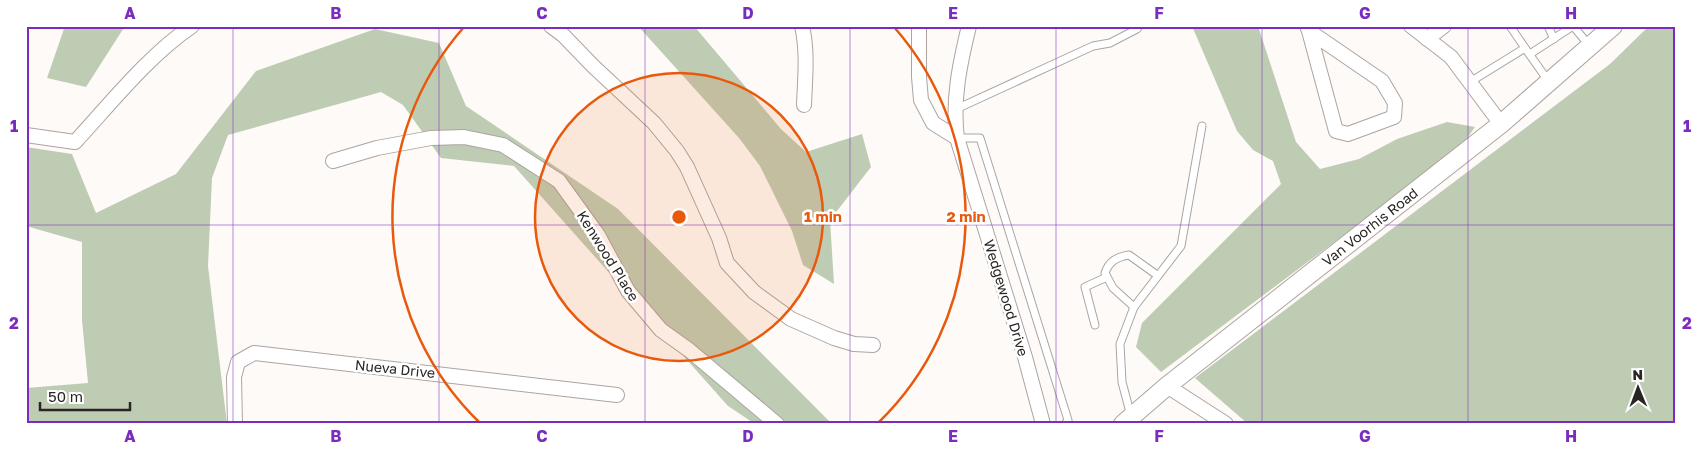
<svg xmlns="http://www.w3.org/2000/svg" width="1701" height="450" font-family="'Golos Text',sans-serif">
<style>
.green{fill:#bfccb4}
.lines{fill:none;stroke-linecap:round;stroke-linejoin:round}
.service-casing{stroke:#ada4a0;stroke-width:9}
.minor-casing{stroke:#ada4a0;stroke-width:16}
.tertiary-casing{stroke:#ada4a0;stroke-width:20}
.service{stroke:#fff;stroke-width:7}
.minor{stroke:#fff;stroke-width:14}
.tertiary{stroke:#fff;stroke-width:18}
.grid{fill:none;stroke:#7b2cbf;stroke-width:1;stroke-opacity:0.55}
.ring{fill:none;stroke:#e8590c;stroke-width:2.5}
.labels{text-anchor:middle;stroke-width:5;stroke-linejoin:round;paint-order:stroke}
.street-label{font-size:14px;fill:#282523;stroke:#fff}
.centre{fill:#e8590c;stroke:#fff;stroke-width:2.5}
.ring-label{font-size:15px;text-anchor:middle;font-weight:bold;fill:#e8590c;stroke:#fff;stroke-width:5;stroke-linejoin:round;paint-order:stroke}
.neatline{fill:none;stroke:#7b2cbf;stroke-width:2}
.grid-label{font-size:16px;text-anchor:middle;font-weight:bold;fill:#7b2cbf}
</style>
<rect width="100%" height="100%" fill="#fefaf8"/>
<g class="green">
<polygon points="65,26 125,26 86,87 47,78"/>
<polygon points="638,26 694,26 781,129 806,152 862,134 871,167 830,220 834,284 803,265 792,231 760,166 739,138"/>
<polygon points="1192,26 1258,26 1296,142 1320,169 1359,159 1397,139 1447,122 1475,127 1461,147 1161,372 1136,347 1142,323 1281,184 1273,161 1253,150 1237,131"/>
<polygon points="1649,26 1675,26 1675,424 1248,424 1195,378 1610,64"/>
<polygon points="375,29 439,43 466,106 618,209 832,424 755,424 728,406 514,166 441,158 403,105 381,92 228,135 212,178 208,266 227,424 26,424 26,388 88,383 82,320 82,242 26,226 26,147 72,154 96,213 176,174 256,71"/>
</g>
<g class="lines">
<g class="service-casing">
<g id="service">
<polyline points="1510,26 1525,48"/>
<polyline points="1548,26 1554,39"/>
<polyline points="1573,26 1589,45"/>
<polyline points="1530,54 1573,26"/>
<polyline points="1470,82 1525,48 1549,82"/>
<polyline points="954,110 1093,46 1110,43 1137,29 1139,26"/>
<polyline points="957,138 980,138 1068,420 1065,424"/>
<path d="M 1134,307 L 1113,288 L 1105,273 C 1109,261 1117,257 1129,255 L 1157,275"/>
<polyline points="1095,325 1085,287 1107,277"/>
<polyline points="1131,416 1122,382 1120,344 1134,307 1181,246 1202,126"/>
</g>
</g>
<g class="minor-casing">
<g id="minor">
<polyline points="551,26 563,35 593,66 654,123 677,151 687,167 719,238 727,263 754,292 791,319 834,338 854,344 873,345"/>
<path d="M 802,26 C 808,52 805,79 804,105"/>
<polyline points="919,26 919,77 921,100 933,123 957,138"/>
<path d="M 969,26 C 960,63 952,100 957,138 L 1025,357 L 1043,424"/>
<polyline points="1307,26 1309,31 1336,131 1348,134 1394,117 1395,103 1382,81 1309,31"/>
<polyline points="1411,26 1451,57 1501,124"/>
<polyline points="1427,39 1444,26"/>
<path d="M 26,135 L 75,142 C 111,103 148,56 192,26"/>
<polyline points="333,161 377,148 431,138 464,137 503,145 559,181 598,235 628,291 661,330 689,350 777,424"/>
<polyline points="1167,386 1226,424"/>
<polyline points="235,424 234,377 238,362 254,353 617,395"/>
</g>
</g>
<g class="tertiary-casing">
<polyline id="tertiary" points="1123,424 1167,386 1501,124 1613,26"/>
</g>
<use href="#service" class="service"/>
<use href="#minor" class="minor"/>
<use href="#tertiary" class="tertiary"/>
</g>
<path class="grid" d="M 233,26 L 233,424M 439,26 L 439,424M 645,26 L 645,424M 850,26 L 850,424M 1056,26 L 1056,424M 1262,26 L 1262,424M 1468,26 L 1468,424M 26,225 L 1675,225"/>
<circle cx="679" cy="217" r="144" fill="#e8590c" fill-opacity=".12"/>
<g class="ring">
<circle cx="679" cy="217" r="144"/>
<path d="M480 423A287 287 0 0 1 464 27M894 27A287 287 0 0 1 878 423"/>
</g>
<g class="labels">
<g class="street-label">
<text transform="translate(1370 227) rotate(-38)" y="5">Van Voorhis Road</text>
<text transform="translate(608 256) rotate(58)" y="5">Kenwood Place</text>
<text transform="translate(1006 298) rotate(73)" y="5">Wedgewood Drive</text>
<text transform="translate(395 369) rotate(6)" y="5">Nueva Drive</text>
</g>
</g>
<circle cx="679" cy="217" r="8" class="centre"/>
<g class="ring-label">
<text x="823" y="222">1 min</text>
<text x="966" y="222">2 min</text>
</g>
<rect width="1701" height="450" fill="none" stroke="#ffffff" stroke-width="55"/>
<g transform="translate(1638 388) rotate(359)" stroke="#ffffff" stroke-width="4" paint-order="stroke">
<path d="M0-4L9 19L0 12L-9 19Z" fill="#282523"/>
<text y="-8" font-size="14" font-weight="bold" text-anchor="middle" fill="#282523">N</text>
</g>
<path d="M40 402v8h90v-8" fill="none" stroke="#282523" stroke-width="2.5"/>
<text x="48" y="402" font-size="15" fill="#282523" stroke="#ffffff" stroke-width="4" paint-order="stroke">50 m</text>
<rect x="28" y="28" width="1646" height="394" class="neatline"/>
<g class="grid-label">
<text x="130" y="19">A</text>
<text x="336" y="19">B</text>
<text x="542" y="19">C</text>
<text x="748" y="19">D</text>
<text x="953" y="19">E</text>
<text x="1159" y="19">F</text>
<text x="1365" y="19">G</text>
<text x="1571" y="19">H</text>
<text x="14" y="132">1</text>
<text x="1687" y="132">1</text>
<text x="14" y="329">2</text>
<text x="1687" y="329">2</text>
<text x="130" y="442">A</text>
<text x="336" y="442">B</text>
<text x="542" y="442">C</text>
<text x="748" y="442">D</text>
<text x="953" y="442">E</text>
<text x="1159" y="442">F</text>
<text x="1365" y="442">G</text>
<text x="1571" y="442">H</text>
</g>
</svg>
